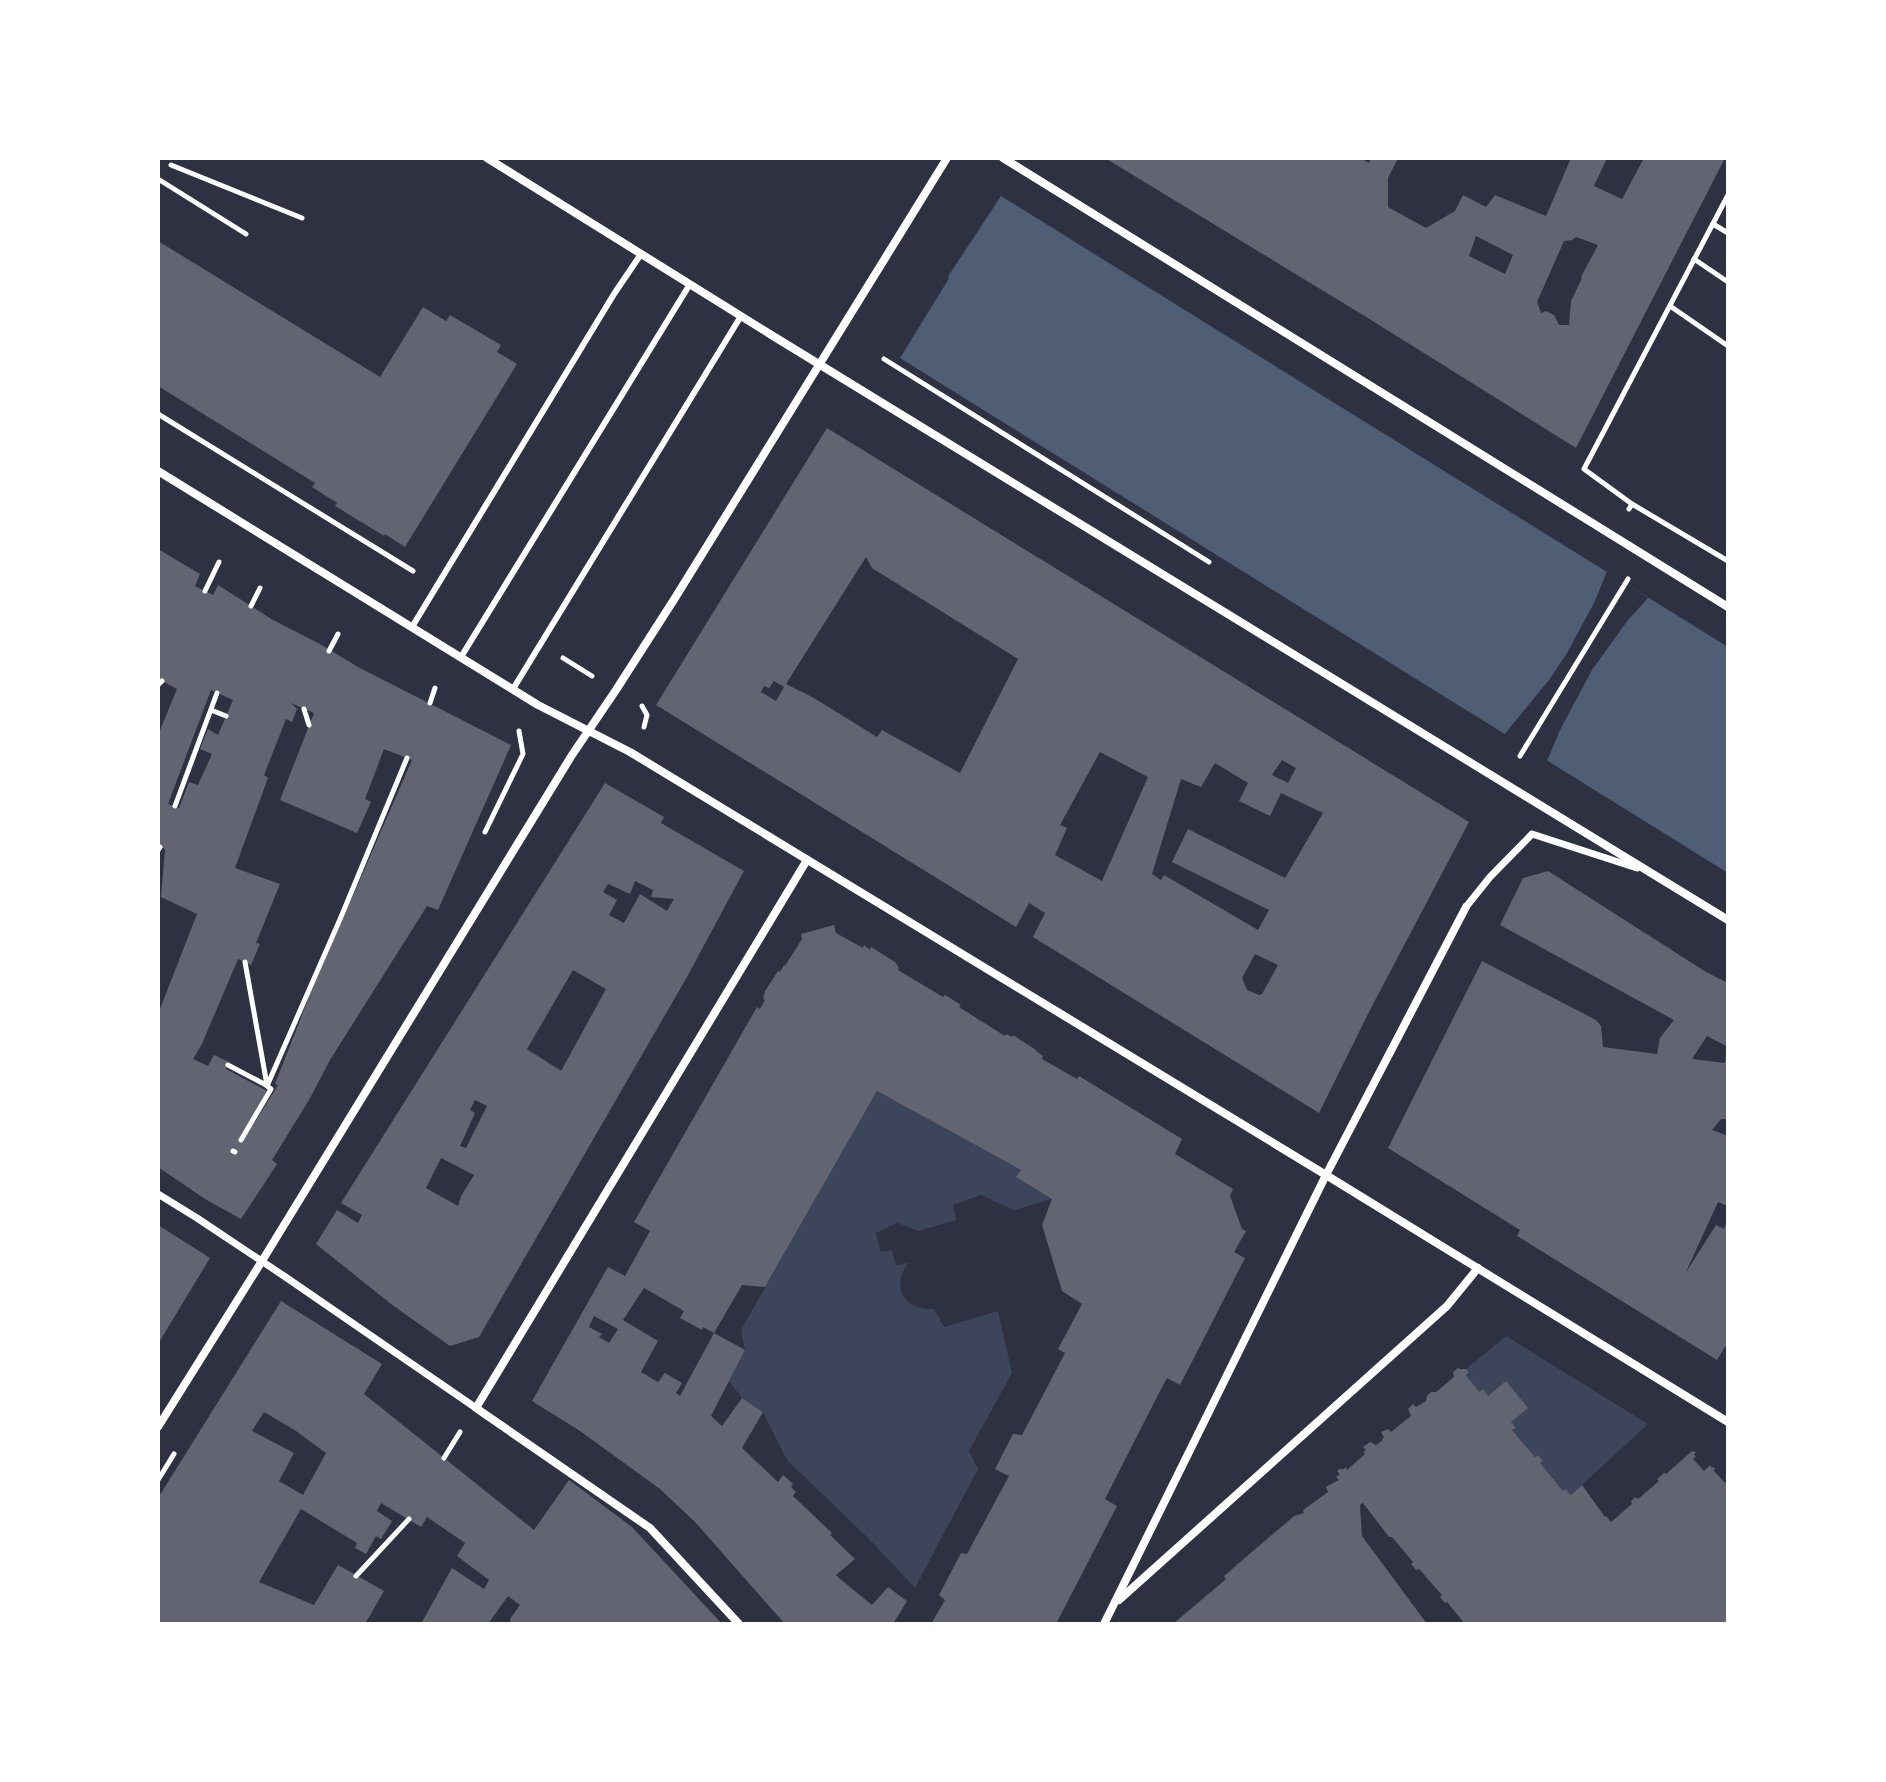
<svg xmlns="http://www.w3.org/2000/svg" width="1886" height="1782" font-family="'Alegreya Sans',sans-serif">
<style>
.green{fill:#3c4559}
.water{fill:#4f5d75}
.pier{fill:#2d3142}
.building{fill:#626471;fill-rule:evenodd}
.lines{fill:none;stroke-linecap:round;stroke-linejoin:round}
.path{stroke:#fff;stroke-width:5}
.service{stroke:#fff;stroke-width:6}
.pedestrian{stroke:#fff;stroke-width:7}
.minor{stroke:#fff;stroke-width:8}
</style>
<rect width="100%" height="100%" fill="#2d3142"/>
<g class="green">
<path d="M 877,1091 L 1021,1170 L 1017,1177 L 1052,1199 L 1014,1210 L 981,1195 L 953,1205 L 956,1220 L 919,1231 L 898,1223 L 876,1233 L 881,1252 L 892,1250 L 896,1265 L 908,1263 C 890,1288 905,1310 934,1309 L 944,1327 L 998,1311 L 1012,1373 L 969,1451 L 978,1469 L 915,1588 L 870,1540 L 787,1460 L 763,1412 L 742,1398 L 729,1381 L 745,1350 L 741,1330 Z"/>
<polygon points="1506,1336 1648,1424 1571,1495 1565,1490 1563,1491 1540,1463 1542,1461 1538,1455 1535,1457 1512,1430 1515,1428 1511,1422 1506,1382 1488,1396 1483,1389 1479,1392 1466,1375 1469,1372 1466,1369"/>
</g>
<polygon class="water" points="1001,196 1728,647 1728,873 900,358 948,280 949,275"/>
<polygon class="pier" points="1607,571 1648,598 1628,620 1592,670 1560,730 1547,761 1504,735 1549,680 1567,653 1595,601"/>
<g class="building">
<path d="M 1105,158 L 1360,158 L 1369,163 L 1371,158 L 1398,158 L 1388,178 L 1388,207 L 1426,228 L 1455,211 L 1463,195 L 1486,207 L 1495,195 L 1546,216 L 1571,158 L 1607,158 L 1594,186 L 1622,199 L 1644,158 L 1725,158 L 1576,448 L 1363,315 ZM 1476,236 L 1513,255 L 1505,274 L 1469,256 ZM 1576,237 L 1598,245 L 1581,277 L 1582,278 L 1571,301 L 1569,325 L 1559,325 L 1554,315 L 1546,311 L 1541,313 L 1537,302 L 1564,241 L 1572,240 Z"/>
<polygon points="158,241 380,377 423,307 446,321 450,315 501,345 497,352 517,364 405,547 385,534 384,536 335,506 337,503 312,487 315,483 158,386"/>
<path d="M 827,428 L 1469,822 L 1370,1010 L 1319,1113 L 1033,937 L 1045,913 L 1029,903 L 1016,927 L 656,705 ZM 866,557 L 872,568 L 1018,659 L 960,773 L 882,730 L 877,737 L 814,698 L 786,684 ZM 774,681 L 784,687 L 776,701 L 761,692 L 764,686 L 769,688 ZM 1100,752 L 1148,777 L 1102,881 L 1055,855 L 1067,828 L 1060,825 ZM 1282,760 L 1296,768 L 1288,783 L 1272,775 ZM 1215,763 L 1248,783 L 1239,801 L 1270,816 L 1281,793 L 1323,813 L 1285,878 L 1188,829 L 1172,862 L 1269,910 L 1258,930 L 1164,875 L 1161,880 L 1152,874 L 1181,779 L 1201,787 ZM 1255,954 L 1278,965 L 1262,994 L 1259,995 L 1247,990 L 1242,978 Z"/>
<path d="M 158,549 L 200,574 L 195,586 L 213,595 L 218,585 L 273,620 L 320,644 L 358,667 L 511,745 L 438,910 L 427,906 L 330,1060 L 309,1100 L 272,1160 L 277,1164 L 241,1219 L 205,1199 L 158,1167 L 158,1014 L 197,914 L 161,897 L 165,849 L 158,846 L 158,735 L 177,689 L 158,679 ZM 211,690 L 233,700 L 218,735 L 208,729 L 200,749 L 212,754 L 198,785 L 189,782 L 179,808 L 168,804 ZM 291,703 L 314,713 L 280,800 L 357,833 L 371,802 L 365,799 L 384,749 L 412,760 L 311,992 L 275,1084 L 278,1085 L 243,1141 L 239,1139 L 267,1091 L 226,1069 L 229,1062 L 214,1055 L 208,1066 L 193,1059 L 202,1044 L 238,959 L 251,965 L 260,944 L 256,943 L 280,884 L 235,868 L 268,778 L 264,775 L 286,719 L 292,722 L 297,709 Z"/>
<path d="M 605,783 L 664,817 L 661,823 L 744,871 L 687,977 L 479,1337 L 450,1346 L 391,1304 L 316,1244 L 337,1210 L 358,1223 L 362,1215 L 341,1203 ZM 635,881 L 653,890 L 651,897 L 674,899 L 667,911 L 640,894 L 624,923 L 609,915 L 617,900 L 603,892 L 608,884 L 630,894 ZM 573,970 L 606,989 L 561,1071 L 527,1049 ZM 475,1100 L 487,1106 L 466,1148 L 460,1146 L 475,1113 L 470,1110 ZM 441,1158 L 474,1175 L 461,1196 L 458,1206 L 426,1188 Z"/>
<polygon points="1548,871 1706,972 1728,983 1728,1047 1707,1036 1692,1059 1725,1063 1726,1053 1728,1053 1728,1119 1721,1119 1712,1130 1728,1136 1728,1206 1718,1202 1685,1274 1716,1225 1724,1229 1728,1220 1728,1342 1717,1360 1517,1236 1520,1230 1388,1148 1482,961 1596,1020 1601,1026 1603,1047 1657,1054 1660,1038 1674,1020 1500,925 1523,878"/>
<path d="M 834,925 L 836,933 L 863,948 L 864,945 L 870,950 L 871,947 L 895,962 L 899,968 L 898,970 L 943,997 L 945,995 L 961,1005 L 959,1007 L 1005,1036 L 1006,1034 L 1012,1037 L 1013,1035 L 1036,1050 L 1036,1051 L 1043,1056 L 1042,1059 L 1077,1079 L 1079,1076 L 1182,1139 L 1175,1154 L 1233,1189 L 1230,1196 L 1242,1229 L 1246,1231 L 1234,1252 L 1245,1258 L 1180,1385 L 1167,1378 L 1157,1397 L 1105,1499 L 1117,1506 L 1056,1624 L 931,1624 L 945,1600 L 939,1595 L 961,1553 L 967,1554 L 1009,1476 L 995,1469 L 1013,1434 L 1022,1435 L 1065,1353 L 1058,1349 L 1082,1304 L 1062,1291 L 1042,1225 L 1052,1199 L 1016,1177 L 1021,1170 L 877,1091 L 765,1287 L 742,1285 L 714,1333 L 703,1327 L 702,1330 L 680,1318 L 684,1311 L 644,1288 L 623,1320 L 658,1341 L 641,1372 L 658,1382 L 665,1373 L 682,1383 L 676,1393 L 680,1396 L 714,1333 L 745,1350 L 711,1416 L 722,1426 L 742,1398 L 763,1412 L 742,1448 L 778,1482 L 783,1475 L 793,1484 L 791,1487 L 796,1492 L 793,1496 L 832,1533 L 830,1535 L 855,1559 L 836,1575 L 839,1578 L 872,1605 L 888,1587 L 907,1601 L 893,1624 L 785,1624 L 696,1523 L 660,1489 L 580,1431 L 532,1401 L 608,1267 L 625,1276 L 650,1231 L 634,1222 L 757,1007 L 760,1009 L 765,1000 L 763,999 L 765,991 L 778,971 L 780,972 L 784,965 L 785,966 L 802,939 L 801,934 ZM 594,1316 L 618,1329 L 609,1343 L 599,1337 L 602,1334 L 589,1327 Z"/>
<polygon points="158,1225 210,1258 158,1344"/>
<path d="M 281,1301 L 382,1364 L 364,1394 L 534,1530 L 569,1480 L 632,1527 L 722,1624 L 511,1624 L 510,1619 L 520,1605 L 508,1596 L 488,1624 L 421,1624 L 452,1568 L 484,1589 L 489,1580 L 457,1556 L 465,1543 L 427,1517 L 421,1527 L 381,1503 L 377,1511 L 392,1521 L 381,1539 L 376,1536 L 366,1554 L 355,1548 L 357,1543 L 301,1509 L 259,1582 L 314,1605 L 338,1565 L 384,1591 L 365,1624 L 158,1624 L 158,1498 ZM 264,1412 L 296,1431 L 326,1453 L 303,1495 L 279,1481 L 294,1453 L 252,1431 Z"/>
<polygon points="1458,1368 1460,1369 1466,1369 1469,1372 1466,1375 1479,1392 1483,1389 1488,1396 1506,1381 1528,1408 1511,1422 1516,1428 1512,1430 1535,1457 1538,1455 1543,1461 1540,1463 1563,1491 1565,1489 1571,1495 1582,1485 1605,1517 1606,1516 1611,1522 1632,1504 1631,1501 1635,1497 1638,1499 1659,1481 1657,1479 1664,1473 1666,1474 1692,1451 1696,1452 1694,1455 1696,1456 1693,1459 1704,1471 1710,1465 1711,1467 1715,1468 1714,1471 1728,1486 1728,1624 1465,1624 1447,1602 1445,1603 1440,1597 1442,1595 1419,1569 1416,1570 1411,1564 1413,1562 1392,1537 1389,1537 1363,1503 1360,1505 1362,1536 1427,1624 1173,1624 1226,1579 1224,1576 1294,1516 1304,1513 1303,1510 1328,1492 1326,1487 1339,1480 1336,1477 1340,1474 1337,1471 1341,1468 1342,1470 1346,1467 1347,1470 1365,1454 1363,1452 1366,1450 1363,1447 1370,1442 1376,1445 1383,1440 1382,1439 1384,1437 1381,1432 1388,1429 1391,1432 1411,1416 1408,1409 1413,1404 1416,1407 1426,1401 1427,1397 1426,1397 1431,1392 1436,1392 1454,1377 1453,1372"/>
</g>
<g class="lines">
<g class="path">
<polyline points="171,165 302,218"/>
<polyline points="158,179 246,234"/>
<polyline points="1713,224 1728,233"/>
<polyline points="1694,259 1728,282"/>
<polyline points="1670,306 1728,346"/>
<polyline points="884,359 1209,562"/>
<polyline points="158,414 413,571"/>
<polyline points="1632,504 1584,469 1728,195"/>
<polyline points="1629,509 1632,504 1728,561"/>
<polyline points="205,591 219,562"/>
<polyline points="251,606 260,588"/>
<polyline points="329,651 338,634"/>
<polyline points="563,658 592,676"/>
<polyline points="158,685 162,681"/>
<polyline points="430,703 435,688"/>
<polyline points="642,706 647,715 644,727"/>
<polyline points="304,709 309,725"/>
<polyline points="211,710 226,716"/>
<polyline points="1520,756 1628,579"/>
<polyline points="175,806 217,693"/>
<polyline points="485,832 523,754 519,731"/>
<polyline points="158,850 160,847"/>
<polyline points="245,962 267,1085"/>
<polyline points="228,1065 266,1085"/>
<polyline points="241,1140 271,1089 267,1086 341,917 407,758"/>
<polyline points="233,1151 235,1152"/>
<polyline points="444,1458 460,1432"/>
<polyline points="158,1480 174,1454"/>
<polyline points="356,1576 409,1519"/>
</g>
<g class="service">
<polyline points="412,627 614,294 641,254"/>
<polyline points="461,657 690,284"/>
<polyline points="513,689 741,316"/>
</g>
<g class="pedestrian">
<polyline points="1466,907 1490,877 1532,834 1637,868"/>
<polyline points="158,1194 197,1218 284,1276 476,1408"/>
</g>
<g class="minor">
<polyline points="487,158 773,336 1728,920"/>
<polyline points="1003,158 1728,607"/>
<polyline points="158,471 538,705 630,752 1326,1175 1728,1422"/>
<polyline points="158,1427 262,1261 572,755 616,690 675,598 947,158"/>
<polyline points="1119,1600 1447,1306 1478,1268"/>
<polyline points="739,1624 650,1528 476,1408 807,860"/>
<polyline points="1104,1624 1326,1175 1466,907"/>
</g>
</g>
<rect width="1886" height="1782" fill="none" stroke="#ffffff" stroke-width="320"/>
</svg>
